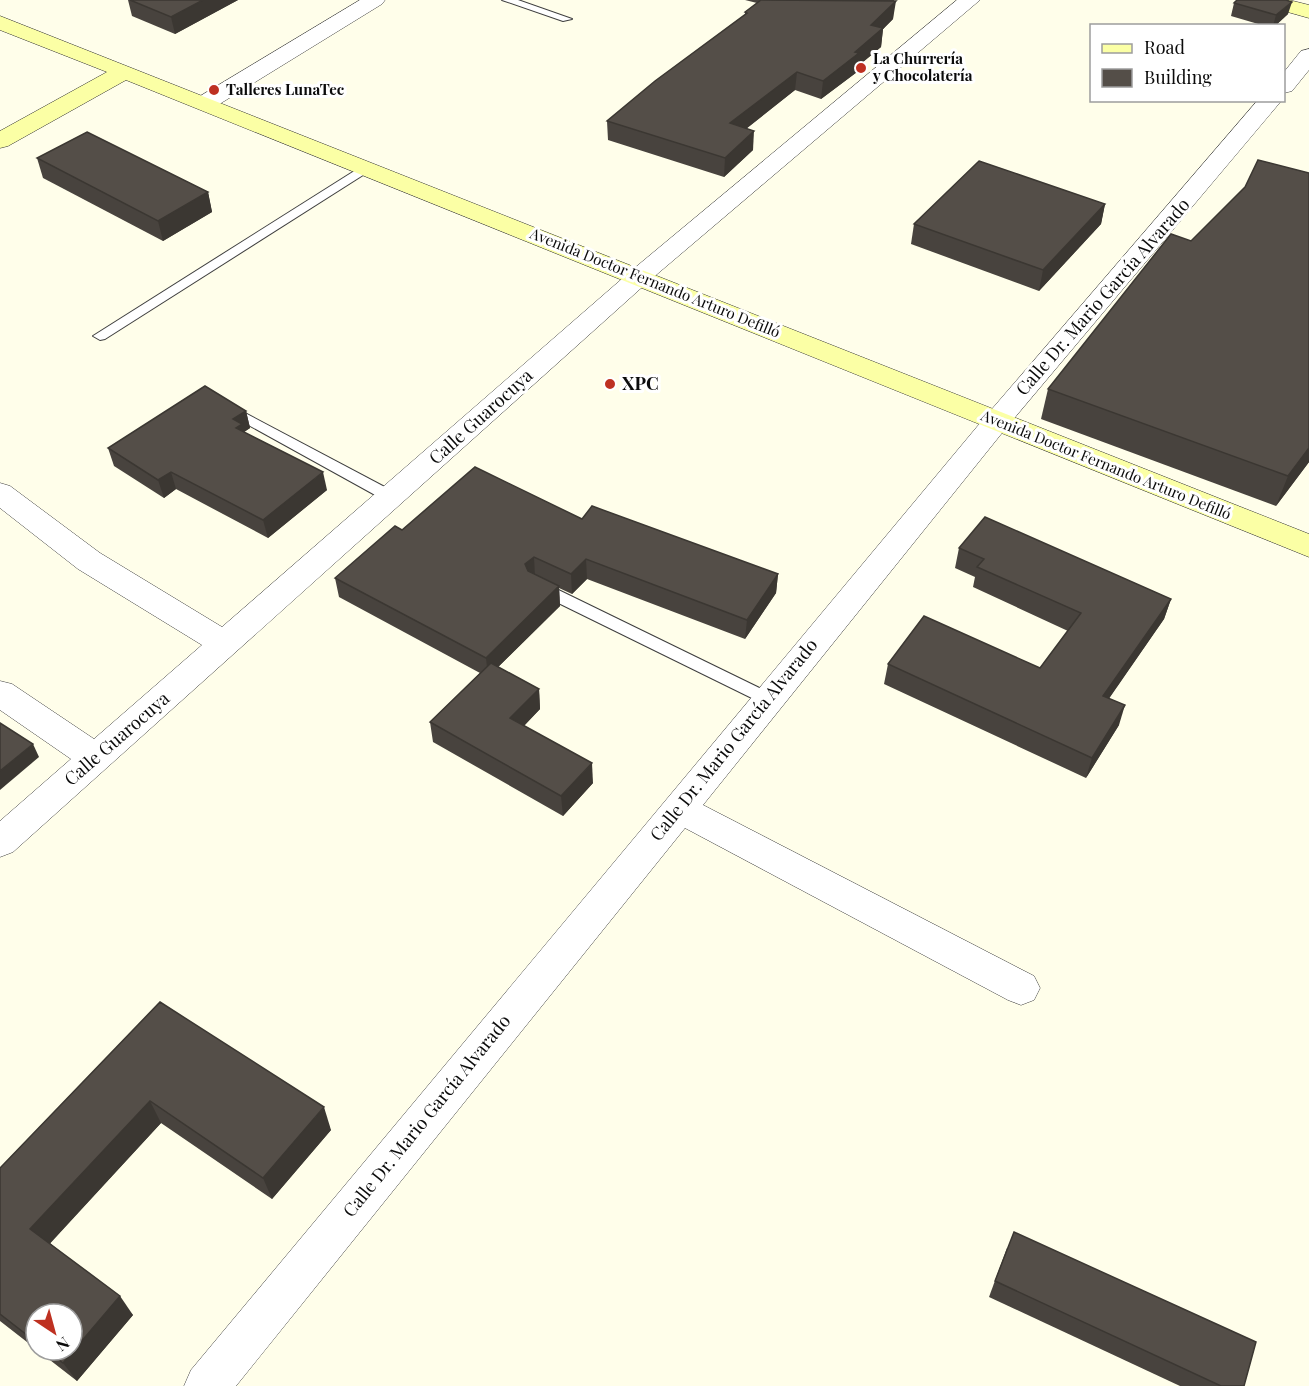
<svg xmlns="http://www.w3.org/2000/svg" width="1309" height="1386" font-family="'Playfair Display',serif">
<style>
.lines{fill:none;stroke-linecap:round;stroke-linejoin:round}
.lane-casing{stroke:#3e3e3e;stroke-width:2}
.street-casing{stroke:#3e3e3e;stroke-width:1}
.secondary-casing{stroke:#2d2d2d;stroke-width:1}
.lane{fill:#fff;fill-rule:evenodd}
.street{fill:#fff;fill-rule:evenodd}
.secondary{fill:#fbffa5;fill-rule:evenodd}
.wall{fill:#48433e}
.shaded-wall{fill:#3b3732}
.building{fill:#544e48;stroke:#3b3732;stroke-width:1.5}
.poi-dot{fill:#be3121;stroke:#fff;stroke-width:2}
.labels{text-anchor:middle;stroke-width:6;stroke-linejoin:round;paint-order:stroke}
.far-poi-label{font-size:15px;font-weight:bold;fill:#0b0b0b;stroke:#fff;text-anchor:start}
.far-street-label{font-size:15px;fill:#0b0b0b;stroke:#fff}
.street-label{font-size:18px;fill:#0b0b0b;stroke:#fff}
.poi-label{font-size:18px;font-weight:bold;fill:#0b0b0b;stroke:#fff;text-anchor:start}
</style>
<rect width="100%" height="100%" fill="#fffeea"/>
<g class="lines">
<g class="lane-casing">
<g id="lane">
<polygon points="502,0 518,0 572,19 563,21"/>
<polygon points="367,163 371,164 371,170 105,339 100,340 93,336"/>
<polygon points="228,404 396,493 398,497 396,501 386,501 223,411 223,405"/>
<polygon points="540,581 774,695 776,699 774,703 762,703 534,591 532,587"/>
</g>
</g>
<g class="street-casing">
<g id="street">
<polygon points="360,0 385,0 382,4 213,108 197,108 194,103 197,98"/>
<polygon points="957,0 980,0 649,281 13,852 0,857 0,821 71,759 0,710 0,681 12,684 94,739 202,645 78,569 0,508 0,483 10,486 100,553 222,627 631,271"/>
<polygon points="1309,49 1309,70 1292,91 1284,93 1284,72 1301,51"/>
<polygon points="1258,100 1282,100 1006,428 703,805 1034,976 1040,988 1034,1000 1021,1005 1008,1000 685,828 236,1386 184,1386 191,1370 986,416"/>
</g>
</g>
<g class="secondary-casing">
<g id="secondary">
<polygon points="1256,0 1289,0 1309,5 1309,18 1259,4"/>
<polygon points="0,16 1309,534 1309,557 126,80 8,146 0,148 0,131 107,72 0,30"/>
</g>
</g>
<use href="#lane" class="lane"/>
<use href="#street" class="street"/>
<use href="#secondary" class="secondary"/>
</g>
<g class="wall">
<polygon points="128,0 238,0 175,34 132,16"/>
<polygon points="745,0 894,0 893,19 883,29 881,47 857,67 857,72 821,99 795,90 746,129 753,150 724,177 608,140 607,121 745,15 745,12 757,3"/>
<polygon points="1234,3 1288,14 1275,26 1265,26 1231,16"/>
<polygon points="37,158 208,192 212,212 163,241 43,178"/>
<polygon points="1309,173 1309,462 1276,506 1041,419 1048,389 1191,241"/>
<polygon points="1105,204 1101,224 1039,291 911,244 914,224"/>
<polygon points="246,411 250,428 244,432 327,490 268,538 176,489 164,498 114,466 108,448"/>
<polygon points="582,519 778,574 776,593 745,639 587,579 572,594 559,588 560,606 498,667 539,689 540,709 524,726 593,783 563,816 433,742 430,722 480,673 339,597 335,578 402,530"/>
<polygon points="959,548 1171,599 1164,619 1109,698 1119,725 1086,778 884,684 888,664 1040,668 1068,631 973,587 975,577 955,568"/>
<polygon points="160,1002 331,1130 272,1199 161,1123 50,1243 133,1315 77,1381 37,1350 72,1350 36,1314 36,1349 0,1321 0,1168"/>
<polygon points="1007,1248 1244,1386 1180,1386 989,1297"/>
</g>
<g class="shaded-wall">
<polygon points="203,0 238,0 175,34 171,17"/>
<polygon points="896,1 893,19 883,29 881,47 857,67 857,72 821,99 823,81 855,52 871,25"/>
<polygon points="1292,2 1288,14 1275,26 1273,26 1276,15"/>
<polygon points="797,72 795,90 729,142 730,123"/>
<polygon points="754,131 753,150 724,177 725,158"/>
<polygon points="208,192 212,212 163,241 158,221"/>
<polygon points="1105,204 1101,224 1039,291 1043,270"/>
<polygon points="246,411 250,428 244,432 241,446 233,419"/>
<polygon points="1309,448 1309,462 1276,506 1288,476"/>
<polygon points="171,472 176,489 164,498 158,480"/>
<polygon points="323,472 327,490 268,538 263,520"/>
<polygon points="534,557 535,577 526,584 525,564"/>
<polygon points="586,559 587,579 572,594 571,574"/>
<polygon points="778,574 776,593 745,639 747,620"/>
<polygon points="559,586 560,606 488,677 486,658"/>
<polygon points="1171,599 1164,619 1097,716 1103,696"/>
<polygon points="539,689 540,709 512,738 510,718"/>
<polygon points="1125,705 1119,725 1086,778 1092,758"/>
<polygon points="33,744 39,757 0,790 0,771"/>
<polygon points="592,763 593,783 563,816 561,796"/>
<polygon points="150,1101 161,1123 45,1249 30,1229"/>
<polygon points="324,1107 331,1130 272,1199 263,1178"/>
<polygon points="120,1296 133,1315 77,1381 63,1363"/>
</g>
<g class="building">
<polygon points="130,0 203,0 171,17"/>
<polygon points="761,0 896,1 871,25 883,28 855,52 859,53 823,81 797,72 730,123 754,131 725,158 607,121 655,81 747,13 745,12"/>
<polygon points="1237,0 1286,0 1292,2 1276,15 1234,3"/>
<polygon points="87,132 208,192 158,221 37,158"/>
<polygon points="1258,160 1309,173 1309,448 1288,476 1048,389 1171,234 1191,241 1245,187"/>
<polygon points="979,161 1105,204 1043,270 914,224"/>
<polygon points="205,386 246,411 233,419 242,424 236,428 323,472 263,520 171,472 158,480 108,448"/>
<polygon points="475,467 582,519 592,506 778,574 747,620 586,559 571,574 534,557 525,564 528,571 559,586 486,658 335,578 395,526 402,530"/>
<polygon points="985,517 1171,599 1103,696 1125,705 1092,758 888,664 924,616 1040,668 1081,613 977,567 984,559 959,548"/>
<polygon points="491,663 539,689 510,718 592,763 561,796 430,722"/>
<polygon points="0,723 33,744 0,771"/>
<polygon points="160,1002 324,1107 263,1178 150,1101 30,1229 120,1296 63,1363 46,1350 72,1350 72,1314 36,1314 36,1342 0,1314 0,1168"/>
<polygon points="1014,1232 1256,1342 1244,1386 1221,1386 995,1281"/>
</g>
<g class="poi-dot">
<circle cx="861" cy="68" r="6"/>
<circle cx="214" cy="90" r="6"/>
<circle cx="610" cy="384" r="6"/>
</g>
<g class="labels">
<g class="far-poi-label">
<text x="873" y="64">La Churrería<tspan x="873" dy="17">y Chocolatería</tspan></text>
<text x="226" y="95">Talleres LunaTec</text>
</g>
<g class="far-street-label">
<text transform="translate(655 283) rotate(22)" y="5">Avenida Doctor Fernando Arturo Defilló</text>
<text transform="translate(1106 465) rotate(22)" y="5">Avenida Doctor Fernando Arturo Defilló</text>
</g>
<g class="street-label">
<text transform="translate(1103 297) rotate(-49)" y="6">Calle Dr. Mario García Alvarado</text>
<text transform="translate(481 417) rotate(-42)" y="6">Calle Guarocuya</text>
<text transform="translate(117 739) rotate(-41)" y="6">Calle Guarocuya</text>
<text transform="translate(734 740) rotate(-51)" y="6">Calle Dr. Mario García Alvarado</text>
<text transform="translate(427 1116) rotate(-51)" y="6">Calle Dr. Mario García Alvarado</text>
</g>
<g class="poi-label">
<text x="622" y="390">XPC</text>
</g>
</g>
<rect x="1090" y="24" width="195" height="78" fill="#ffffff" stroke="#9d9d9d" stroke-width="1.5"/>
<rect x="1102" y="44" width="30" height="9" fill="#fbffa5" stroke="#9d9d9d" stroke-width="1.5"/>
<text x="1144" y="54" font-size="18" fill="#0b0b0b">Road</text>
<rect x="1102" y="69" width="30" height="18" fill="#544e48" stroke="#9d9d9d" stroke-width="1.5"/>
<text x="1144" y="84" font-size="18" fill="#0b0b0b">Building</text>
<g transform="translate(54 1332) rotate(144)"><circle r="28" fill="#ffffff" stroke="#9d9d9d" stroke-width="1.5"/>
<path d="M0-4.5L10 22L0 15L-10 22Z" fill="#be3121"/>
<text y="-9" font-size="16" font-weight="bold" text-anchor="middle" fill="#0b0b0b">N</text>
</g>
</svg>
